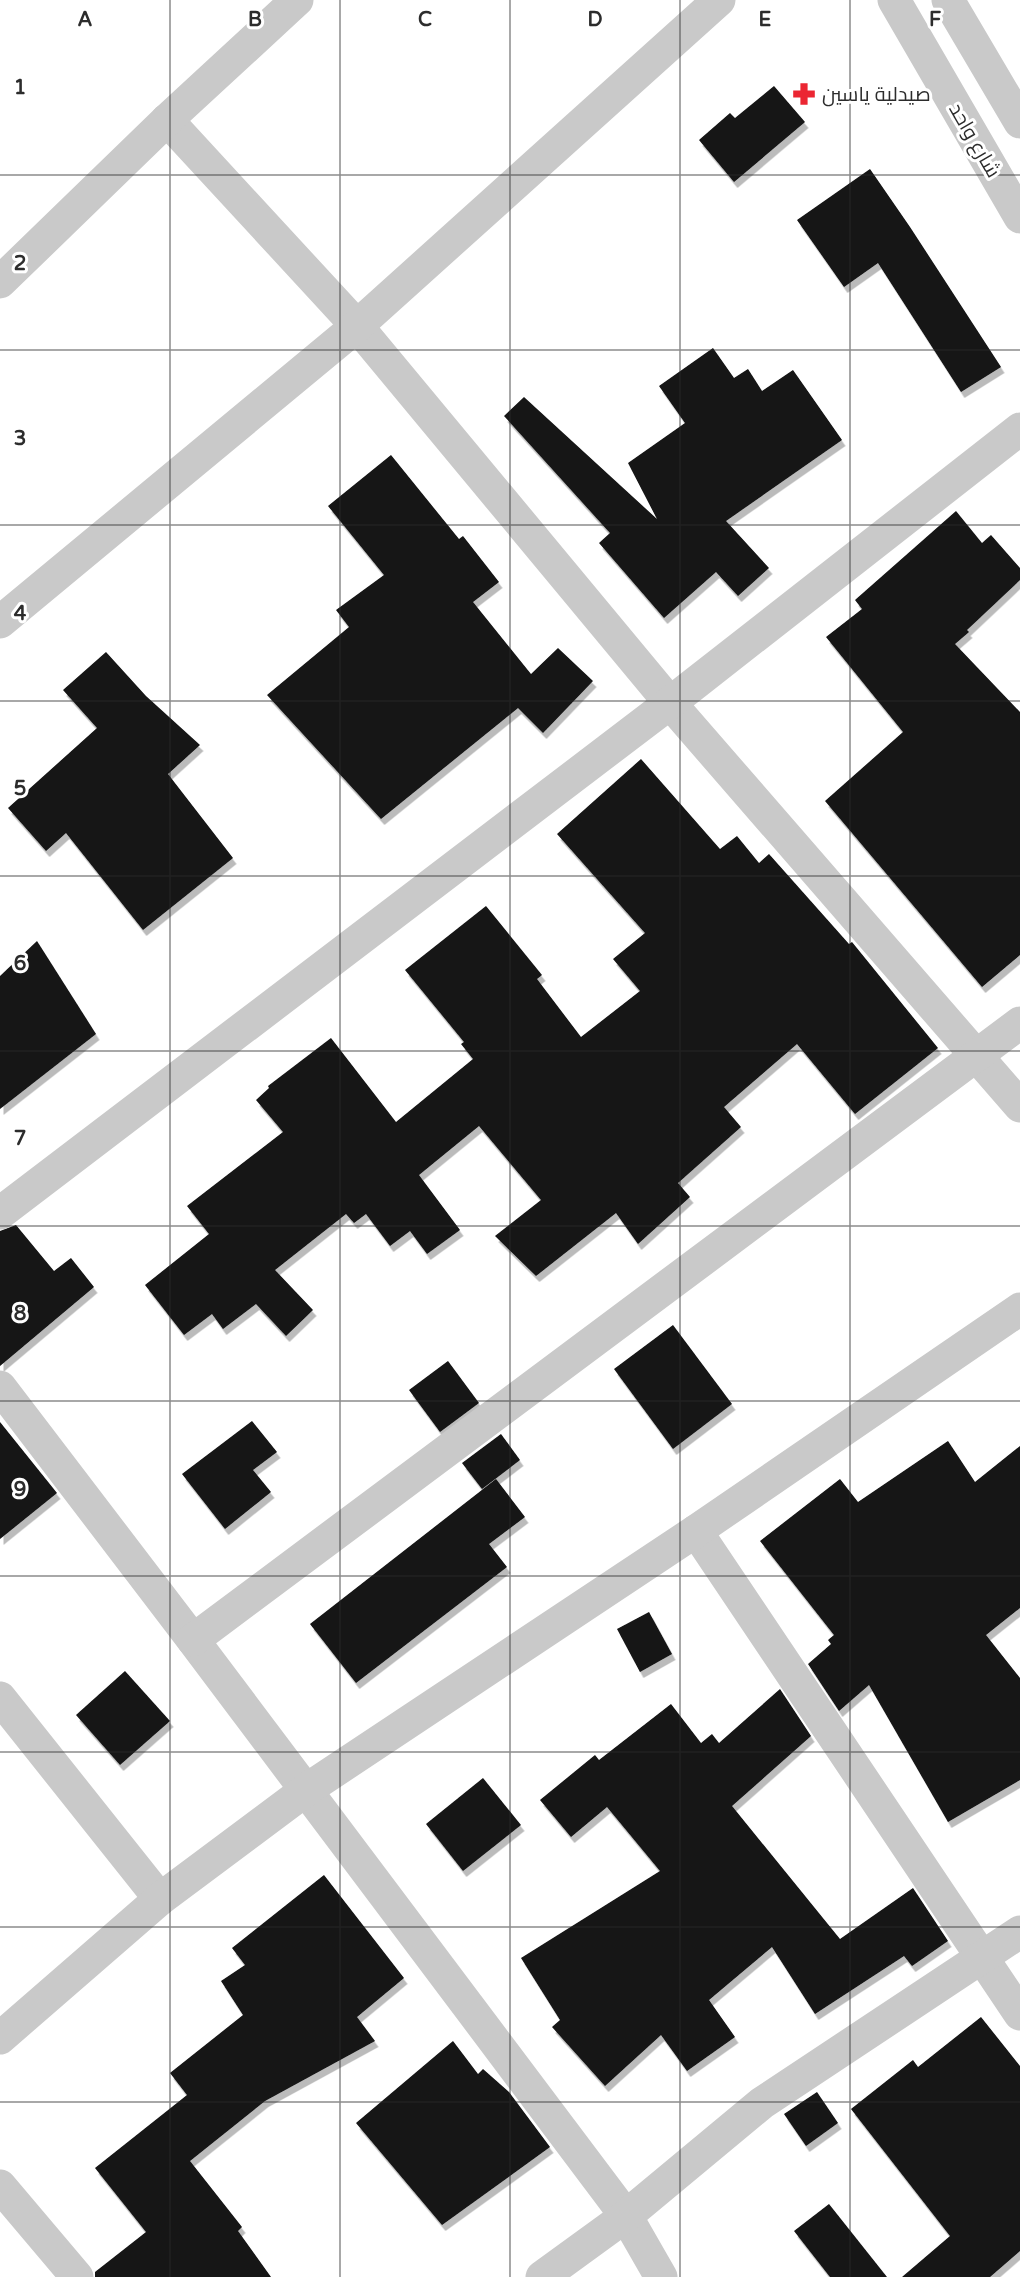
<svg xmlns="http://www.w3.org/2000/svg" width="1020" height="2277" font-family="'Varela Round',Cairo,sans-serif">
<style>
.building{fill:#131313;filter:url(#shadow)}
.lines{fill:none;stroke-linecap:round;stroke-linejoin:round}
.minor{stroke:#c9c9c9;stroke-width:33}
.tertiary{stroke:#c9c9c9;stroke-width:33}
.grid{fill:none;stroke:#2c2c2c;stroke-width:1.5;stroke-opacity:0.55}
.labels{text-anchor:middle;stroke-width:6;stroke-linejoin:round;paint-order:stroke}
.poi-label{font-size:20px;fill:#2c2c2c;stroke:#fff;text-anchor:start}
.street-label{font-size:20px;fill:#2c2c2c;stroke:#fff}
.grid-label{font-size:20px;text-anchor:middle;font-weight:bold;fill:#2c2c2c;stroke:#fff;stroke-width:6;stroke-linejoin:round;paint-order:stroke}
</style>
<defs>
<filter id="shadow"><feDropShadow dx="3.5" dy="6" stdDeviation="0" flood-color="#0004"/></filter>
</defs>
<rect width="100%" height="100%" fill="#fff"/>
<g class="building">
<polygon points="774,86 805,122 734,182 699,140 730,113 735,118"/>
<polygon points="870,169 910,227 1001,367 961,392 878,263 844,287 797,220"/>
<polygon points="713,348 734,378 748,369 762,391 793,370 842,440 726,521 769,568 738,596 716,572 664,618 599,543 610,533 504,416 524,397 657,519 628,463 685,423 659,386"/>
<polygon points="391,455 459,539 463,536 499,582 473,602 531,674 558,648 593,681 543,733 518,708 381,819 267,695 349,627 336,610 384,575 328,506"/>
<polygon points="956,511 982,543 991,535 1020,568 1020,580 967,630 969,632 955,644 1020,712 1020,955 982,987 825,801 903,732 826,637 862,609 855,600"/>
<polygon points="106,652 146,696 200,745 168,774 233,858 143,930 66,833 46,851 8,808 97,728 63,690"/>
<polygon points="641,759 720,849 737,836 759,863 769,854 849,944 852,942 938,1048 855,1114 797,1044 724,1107 741,1127 678,1183 690,1197 638,1244 616,1213 536,1276 495,1236 541,1200 479,1126 419,1175 460,1230 427,1254 410,1231 390,1246 366,1214 354,1223 346,1214 275,1270 313,1310 286,1336 256,1304 223,1329 212,1314 184,1335 145,1285 209,1234 187,1206 283,1132 256,1100 269,1088 268,1086 331,1038 396,1122 473,1059 461,1044 464,1042 405,970 486,906 542,975 537,979 581,1037 640,991 613,959 645,933 557,834"/>
<polygon points="37,941 96,1034 0,1109 0,976"/>
<polygon points="16,1225 54,1271 71,1258 94,1287 0,1366 0,1231"/>
<polygon points="673,1325 732,1404 673,1449 614,1369"/>
<polygon points="448,1361 479,1403 440,1432 409,1390"/>
<polygon points="252,1421 277,1452 253,1470 271,1492 225,1529 182,1474"/>
<polygon points="0,1422 57,1493 0,1539"/>
<polygon points="501,1434 520,1460 482,1489 462,1463"/>
<polygon points="948,1441 975,1482 1020,1446 1020,1608 986,1635 1020,1678 1020,1780 948,1822 869,1685 839,1711 808,1664 831,1644 828,1640 834,1635 760,1541 840,1479 858,1502"/>
<polygon points="496,1479 525,1517 489,1544 507,1567 356,1683 310,1624"/>
<polygon points="649,1612 672,1654 640,1672 617,1629"/>
<polygon points="125,1671 170,1721 120,1765 76,1715"/>
<polygon points="780,1689 811,1736 732,1806 840,1939 913,1888 948,1941 912,1966 904,1956 815,2014 772,1947 709,2000 735,2037 687,2071 661,2035 605,2086 552,2027 560,2020 521,1958 660,1871 607,1807 571,1837 540,1800 595,1755 599,1760 671,1704 701,1743 712,1734 719,1743"/>
<polygon points="483,1778 521,1825 463,1871 426,1824"/>
<polygon points="324,1875 404,1978 357,2017 375,2041 265,2101 190,2161 242,2227 238,2231 271,2277 95,2277 95,2272 146,2232 95,2168 187,2095 170,2073 243,2015 221,1981 245,1965 232,1948"/>
<polygon points="981,2017 1020,2066 1020,2251 990,2277 902,2277 950,2236 851,2109 913,2060 918,2067"/>
<polygon points="453,2041 478,2074 483,2069 509,2092 550,2147 442,2225 356,2123"/>
<polygon points="817,2092 838,2123 806,2146 784,2114"/>
<polygon points="829,2204 887,2277 830,2277 794,2231"/>
</g>
<g class="lines">
<g class="minor">
<polyline points="167,120 357,326 670,703 1020,1106"/>
<polyline points="0,282 167,120 297,0"/>
<polyline points="0,622 357,326 719,0"/>
<polyline points="0,1213 670,703 1020,429"/>
<polyline points="0,1387 193,1640 626,2216 661,2277"/>
<polyline points="696,1531 1020,2014"/>
<polyline points="193,1640 1020,1023"/>
<polyline points="0,1698 160,1899"/>
<polyline points="0,2038 160,1899 306,1790 696,1531 1020,1309"/>
<polyline points="0,2186 77,2277"/>
<polyline points="542,2277 626,2216 762,2103 1020,1932"/>
</g>
<g class="tertiary">
<polyline points="894,0 1020,217"/>
<polyline points="948,0 1020,122"/>
</g>
</g>
<path class="grid" d="M 170,0 L 170,2277M 340,0 L 340,2277M 510,0 L 510,2277M 680,0 L 680,2277M 850,0 L 850,2277M 0,175 L 1020,175M 0,350 L 1020,350M 0,525 L 1020,525M 0,701 L 1020,701M 0,876 L 1020,876M 0,1051 L 1020,1051M 0,1226 L 1020,1226M 0,1401 L 1020,1401M 0,1576 L 1020,1576M 0,1752 L 1020,1752M 0,1927 L 1020,1927M 0,2102 L 1020,2102"/>
<defs>
<g id="pharmacy-bare" transform="scale(1.8)"><path d="M-2-6h4v4h4v4h-4v4h-4v-4h-4v-4h4Z" fill="#eb2632" stroke="#fff" stroke-width="2.5" paint-order="stroke"/></g>
</defs>
<g fill-rule="evenodd">
<use href="#pharmacy-bare" x="804" y="94"/>
</g>
<g class="labels">
<g class="poi-label">
<text x="822" y="101">صيدلية ياسين</text>
</g>
<g class="street-label">
<text transform="translate(975 140) rotate(60)" y="7">شارع واحد</text>
</g>
</g>
<g class="grid-label">
<text x="85" y="26">A</text>
<text x="255" y="26">B</text>
<text x="425" y="26">C</text>
<text x="595" y="26">D</text>
<text x="765" y="26">E</text>
<text x="935" y="26">F</text>
<text x="20" y="94">1</text>
<text x="20" y="270">2</text>
<text x="20" y="445">3</text>
<text x="20" y="620">4</text>
<text x="20" y="795">5</text>
<text x="20" y="970">6</text>
<text x="20" y="1145">7</text>
<text x="20" y="1320">8</text>
<text x="20" y="1496">9</text>
</g>
</svg>
